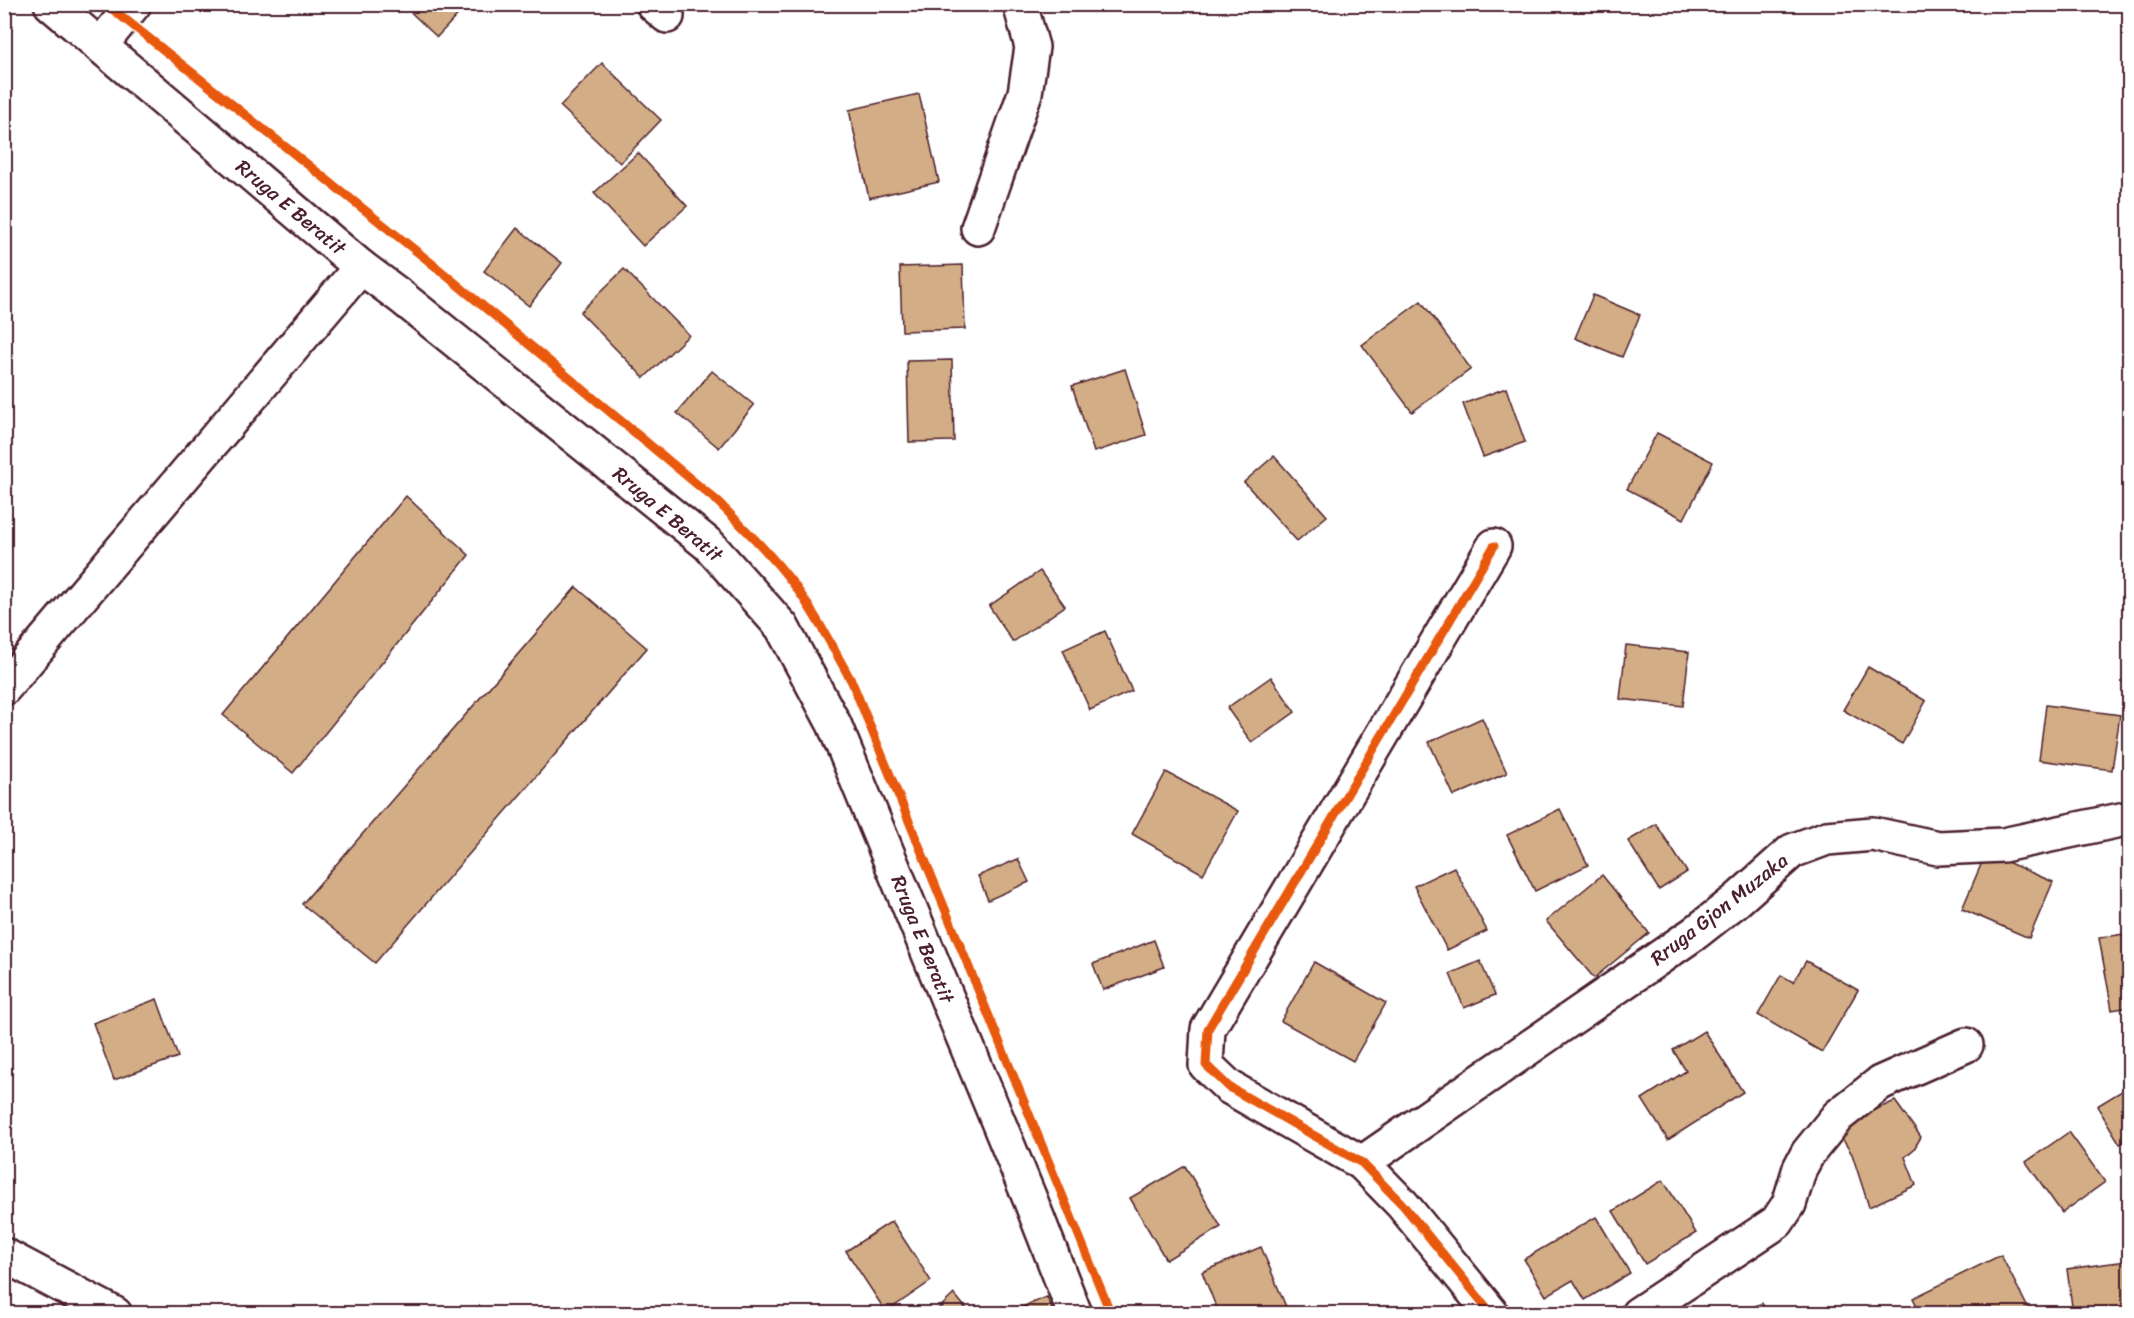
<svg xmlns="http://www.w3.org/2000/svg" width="2134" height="1318" font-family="Sriracha,sans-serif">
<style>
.building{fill:#d3ad85;stroke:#4a1f2b;stroke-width:1.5}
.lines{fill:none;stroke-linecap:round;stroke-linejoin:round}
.street-casing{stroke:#4a1f2b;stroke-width:38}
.secondary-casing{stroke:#4a1f2b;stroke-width:38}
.street{stroke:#fff;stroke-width:33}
.secondary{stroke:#fff;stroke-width:33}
.cycleway-casing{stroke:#fff;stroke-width:13}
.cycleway{stroke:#e8590c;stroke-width:9}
.labels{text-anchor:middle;stroke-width:5;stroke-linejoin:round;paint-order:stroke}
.street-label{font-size:20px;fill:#4a1f2b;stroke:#fff}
</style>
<rect width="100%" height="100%" fill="#fff"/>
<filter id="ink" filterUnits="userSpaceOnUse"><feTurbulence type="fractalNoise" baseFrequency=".0167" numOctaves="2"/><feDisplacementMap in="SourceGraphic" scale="12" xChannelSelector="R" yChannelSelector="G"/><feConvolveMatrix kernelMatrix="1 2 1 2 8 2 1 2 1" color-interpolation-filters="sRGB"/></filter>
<g filter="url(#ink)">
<g class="building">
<polygon points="402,4 468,4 437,37"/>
<polygon points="602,63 661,120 620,163 560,106"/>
<polygon points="919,94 939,182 869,198 849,110"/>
<polygon points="638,153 687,206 643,246 594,193"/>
<polygon points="517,228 562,263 529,306 484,271"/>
<polygon points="963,265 965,329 902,331 900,267"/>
<polygon points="624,269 689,335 644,378 580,312"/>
<polygon points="1593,295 1640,315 1622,357 1575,338"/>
<polygon points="1421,301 1471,369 1412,412 1362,345"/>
<polygon points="952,360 954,441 909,442 907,361"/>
<polygon points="1125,369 1146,435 1094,452 1072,386"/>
<polygon points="712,371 754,405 719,448 677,413"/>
<polygon points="1506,388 1525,442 1483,457 1463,404"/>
<polygon points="1657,433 1713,462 1684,519 1627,489"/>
<polygon points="1274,456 1327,516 1297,541 1244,482"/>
<polygon points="406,496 469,555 293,773 223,715"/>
<polygon points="1040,571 1065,606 1013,642 989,606"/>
<polygon points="576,587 647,648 375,963 302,904"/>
<polygon points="1105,631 1132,691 1090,710 1063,650"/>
<polygon points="1626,645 1689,652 1683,706 1620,699"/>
<polygon points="1868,667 1926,701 1902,744 1843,710"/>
<polygon points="1271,677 1295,712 1252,743 1227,708"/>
<polygon points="2046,705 2120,715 2112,770 2039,760"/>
<polygon points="1482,718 1507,773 1454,796 1429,742"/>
<polygon points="1166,772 1238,811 1203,874 1132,834"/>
<polygon points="1560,809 1588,865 1535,891 1507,835"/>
<polygon points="1656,824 1687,872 1659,890 1628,841"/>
<polygon points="1986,853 2053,882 2029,938 1962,909"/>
<polygon points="1018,859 1029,882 988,900 978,876"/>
<polygon points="1454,867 1487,931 1447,950 1414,886"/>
<polygon points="1602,875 1649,933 1594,978 1546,921"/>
<polygon points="2130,933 2130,1007 2112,1010 2099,938"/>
<polygon points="1154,940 1164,967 1103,990 1093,964"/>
<polygon points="1480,961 1495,995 1464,1008 1450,974"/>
<polygon points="1806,961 1858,990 1822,1052 1758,1015 1781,975 1793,982"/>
<polygon points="1314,962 1386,1003 1353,1061 1281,1021"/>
<polygon points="157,999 178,1057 114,1080 93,1023"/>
<polygon points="1704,1031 1743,1092 1668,1140 1642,1099 1686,1071 1673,1050"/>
<polygon points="2130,1086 2130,1138 2120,1144 2097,1106"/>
<polygon points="1895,1101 1921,1137 1914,1149 1905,1157 1916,1185 1869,1207 1852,1154 1835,1128"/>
<polygon points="2069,1132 2105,1182 2062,1213 2026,1162"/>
<polygon points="1185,1166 1221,1227 1166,1260 1130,1198"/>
<polygon points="1663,1180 1696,1233 1645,1264 1613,1211"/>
<polygon points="1596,1217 1630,1273 1585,1300 1573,1280 1546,1296 1524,1259"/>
<polygon points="892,1221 931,1281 886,1312 846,1251"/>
<polygon points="1261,1247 1289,1314 1219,1314 1202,1272"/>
<polygon points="2001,1255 2031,1314 1921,1314 1913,1298"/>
<polygon points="2126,1261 2130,1285 2130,1307 2073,1314 2067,1269"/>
<polygon points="954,1294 971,1314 933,1314"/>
<polygon points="1047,1297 1054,1314 1019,1314 1017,1309"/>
<polygon points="1762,1303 1767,1314 1737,1314"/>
</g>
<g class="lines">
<g class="street-casing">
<g id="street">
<polyline points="653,4 667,16"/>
<polyline points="100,46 134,4"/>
<polyline points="978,228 1025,93 1032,47 1020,4"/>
<polyline points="4,688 361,267"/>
<polyline points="1362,1163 1695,933 1737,900 1792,851 1827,838 1873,834 1938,848 2003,845 2130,818"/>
<polyline points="4,1255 115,1314"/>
<polyline points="1492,1314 1402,1204 1362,1163 1229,1087 1206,1065 1208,1029 1494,546"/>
<polyline points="1638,1314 1777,1222 1789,1204 1800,1168 1808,1153 1838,1116 1880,1083 1966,1045"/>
</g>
</g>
<g class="secondary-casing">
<polyline id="secondary" points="51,4 361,267 400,296 709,545 782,627 834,724 1030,1199 1075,1314"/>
</g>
<use href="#street" class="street"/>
<use href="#secondary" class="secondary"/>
<g class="cycleway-casing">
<g id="cycleway">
<path d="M 106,4 L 430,262 L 717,501 C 744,528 772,555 795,586 C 817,616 834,650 852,682 L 1111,1314"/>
<polyline points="1492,1314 1402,1204 1362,1163 1229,1087 1206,1065 1208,1029 1494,546"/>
</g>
</g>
<use href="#cycleway" class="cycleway"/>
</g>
</g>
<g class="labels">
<g class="street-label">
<text transform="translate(291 207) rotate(40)" y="7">Rruga E Beratit</text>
<text transform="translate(668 514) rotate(40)" y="7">Rruga E Beratit</text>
<text transform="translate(1719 909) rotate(-38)" y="7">Rruga Gjon Muzaka</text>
<text transform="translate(923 939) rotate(68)" y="7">Rruga E Beratit</text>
</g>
</g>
<rect width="2134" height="1318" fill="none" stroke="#fff" stroke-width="24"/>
<rect x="12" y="12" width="2110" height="1294" fill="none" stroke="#4a1f2b" stroke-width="2" filter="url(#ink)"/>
</svg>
